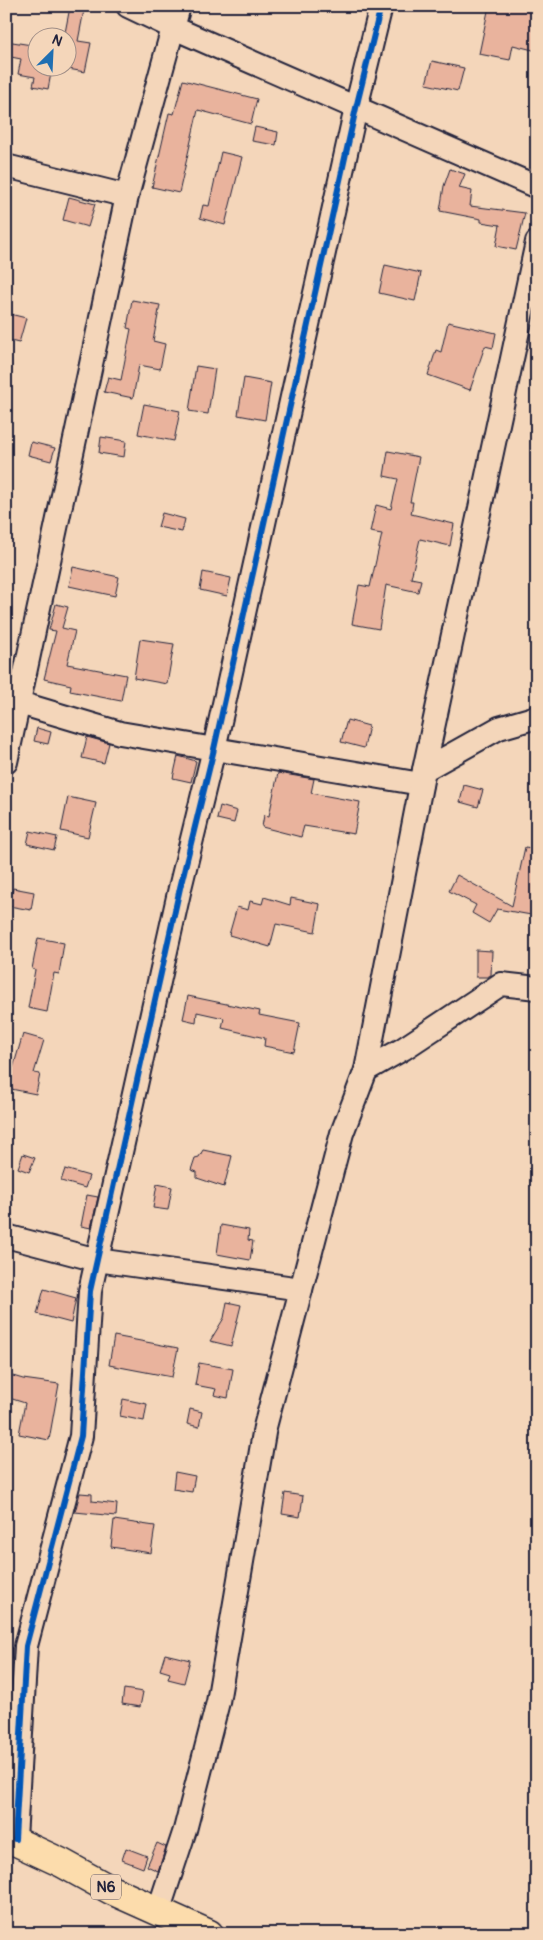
<svg xmlns="http://www.w3.org/2000/svg" width="543" height="1940" font-family="Pangolin,sans-serif">
<style>
.building{fill:#e9b39d;stroke:#22223b}
.lines{fill:none;stroke-linecap:round;stroke-linejoin:round}
.minor-casing{stroke:#22223b;stroke-width:26}
.highway-casing{stroke:#22223b;stroke-width:31}
.minor{stroke:#f4d6ba;stroke-width:22}
.highway{stroke:#fcdcac;stroke-width:28}
.cycleway-casing{stroke:#f4d6ba;stroke-width:9}
.cycleway{stroke:#0057b8;stroke-width:6}
.labels{text-anchor:middle;stroke-width:4;stroke-linejoin:round;paint-order:stroke}
.shield{fill:#f4d6ba;stroke:#615861;stroke-width:1}
.shield-label{font-size:15px;font-weight:bold;fill:#22223b}
</style>
<rect width="100%" height="100%" fill="#f4d6ba"/>
<filter id="ink" filterUnits="userSpaceOnUse"><feTurbulence type="fractalNoise" baseFrequency=".02" numOctaves="2"/><feDisplacementMap in="SourceGraphic" scale="10" xChannelSelector="R" yChannelSelector="G"/><feConvolveMatrix kernelMatrix="1 2 1 2 8 2 1 2 1" color-interpolation-filters="sRGB"/></filter>
<g filter="url(#ink)">
<g class="building">
<polygon points="489,6 537,6 537,51 513,45 510,60 479,54"/>
<polygon points="70,7 84,10 78,41 91,43 85,72 68,69 68,38 64,38"/>
<polygon points="6,41 38,46 38,68 52,68 48,89 33,86 35,77 18,74 21,59 6,56"/>
<polygon points="432,61 464,68 458,91 426,84"/>
<polygon points="183,80 257,99 251,124 198,110 179,193 152,187 169,113 174,114"/>
<polygon points="255,127 278,132 276,145 252,141"/>
<polygon points="221,152 242,157 225,225 200,218 203,205 209,206"/>
<polygon points="450,169 465,174 459,188 472,191 470,206 525,213 516,250 496,246 500,225 481,222 481,219 440,211 444,186"/>
<polygon points="69,197 95,204 88,227 63,220"/>
<polygon points="385,265 421,273 415,301 379,293"/>
<polygon points="132,300 160,305 153,341 165,344 160,369 139,365 133,398 104,392 108,377 121,380 131,329 127,328"/>
<polygon points="6,313 26,318 19,343 6,340"/>
<polygon points="448,322 496,333 493,348 485,346 470,390 428,375 436,350 441,352"/>
<polygon points="196,366 215,369 208,414 189,411"/>
<polygon points="244,378 271,383 265,420 238,415"/>
<polygon points="144,404 180,411 174,441 138,434"/>
<polygon points="101,437 126,441 124,457 99,453"/>
<polygon points="31,442 55,448 51,461 28,455"/>
<polygon points="388,451 419,457 410,502 413,502 411,514 454,524 450,546 420,539 411,578 421,580 418,592 386,585 379,629 352,624 359,585 370,587 382,534 370,532 376,505 391,509 398,479 384,476"/>
<polygon points="162,513 185,519 182,532 158,527"/>
<polygon points="73,567 119,577 115,596 69,586"/>
<polygon points="203,572 231,578 227,596 200,590"/>
<polygon points="56,604 68,607 62,628 75,631 67,664 126,675 121,701 70,691 71,685 44,679 56,631 49,630"/>
<polygon points="140,639 174,644 167,684 134,678"/>
<polygon points="347,720 369,726 364,748 341,742"/>
<polygon points="37,728 51,732 48,744 34,741"/>
<polygon points="87,737 109,743 104,763 82,758"/>
<polygon points="178,756 196,761 191,782 173,778"/>
<polygon points="278,773 314,779 311,793 360,802 354,834 304,826 301,837 262,827 264,815 269,816"/>
<polygon points="464,785 483,790 478,807 460,802"/>
<polygon points="68,797 96,803 88,837 61,831"/>
<polygon points="220,806 237,811 234,823 217,819"/>
<polygon points="30,831 57,837 54,850 27,844"/>
<polygon points="525,847 537,849 537,916 497,909 489,923 472,913 476,905 449,891 457,875 512,906"/>
<polygon points="13,888 34,892 31,910 9,906"/>
<polygon points="264,897 290,905 291,898 320,904 315,932 276,924 270,947 229,935 237,907 248,910 250,901 262,904"/>
<polygon points="38,938 64,943 59,974 54,973 47,1012 28,1008 35,970 32,969"/>
<polygon points="476,950 492,951 491,975 487,977 476,977"/>
<polygon points="188,996 260,1011 259,1015 300,1023 294,1052 264,1046 265,1038 222,1028 224,1018 197,1012 196,1022 183,1019"/>
<polygon points="23,1034 44,1040 34,1073 40,1074 36,1094 6,1088 6,1067 13,1068"/>
<polygon points="203,1150 232,1156 224,1187 197,1178 197,1172 191,1170 195,1158 199,1157"/>
<polygon points="23,1154 35,1158 29,1172 18,1168"/>
<polygon points="65,1169 89,1176 85,1188 61,1181"/>
<polygon points="157,1184 172,1187 168,1210 153,1208"/>
<polygon points="87,1195 98,1197 91,1228 81,1226"/>
<polygon points="221,1225 249,1230 248,1240 253,1241 250,1260 217,1254"/>
<polygon points="44,1289 76,1298 71,1323 37,1314"/>
<polygon points="227,1302 241,1305 231,1346 210,1341 224,1318"/>
<polygon points="114,1336 178,1348 172,1377 109,1365"/>
<polygon points="199,1363 233,1369 228,1398 214,1395 216,1389 195,1385"/>
<polygon points="6,1374 23,1379 59,1384 49,1440 19,1434 25,1403 6,1397"/>
<polygon points="123,1399 147,1404 144,1421 120,1416"/>
<polygon points="190,1409 202,1412 199,1427 187,1424"/>
<polygon points="175,1472 195,1476 192,1492 173,1489"/>
<polygon points="80,1493 92,1494 92,1501 117,1504 116,1516 75,1512"/>
<polygon points="285,1493 303,1496 300,1517 282,1514"/>
<polygon points="114,1520 155,1526 151,1553 111,1547"/>
<polygon points="165,1654 190,1660 184,1683 168,1679 170,1673 160,1670"/>
<polygon points="124,1689 143,1692 140,1707 122,1704"/>
<polygon points="157,1843 166,1847 158,1871 147,1866"/>
<polygon points="126,1848 147,1856 143,1868 122,1860"/>
</g>
<g class="lines">
<g class="minor-casing">
<g id="minor">
<polyline points="128,6 174,28 537,187"/>
<polyline points="6,166 127,196"/>
<polyline points="6,699 120,733 421,784"/>
<polyline points="6,762 127,196 179,6"/>
<polyline points="424,770 499,728 537,717"/>
<polyline points="366,1070 403,1049 501,984 537,988"/>
<polyline points="6,1236 97,1260 301,1289"/>
<polyline points="15,1839 26,1646 81,1436 90,1291 180,888 214,749 356,108 381,6"/>
<polyline points="158,1912 185,1830 218,1702 265,1427 342,1133 366,1070 424,770 537,242"/>
</g>
</g>
<g class="highway-casing">
<polyline id="highway" points="6,1837 62,1863 111,1890 209,1934"/>
</g>
<use href="#minor" class="minor"/>
<use href="#highway" class="highway"/>
<g class="cycleway-casing">
<polyline id="cycleway" points="15,1839 26,1646 81,1436 90,1291 180,888 214,749 356,108 381,6"/>
</g>
<use href="#cycleway" class="cycleway"/>
</g>
</g>
<g class="labels">
<rect class="shield" x="91" y="1874.5" width="30" height="25" rx="4"/>
<g class="shield-label">
<text x="106" y="1892">N6</text>
</g>
</g>
<rect width="543" height="1940" fill="none" stroke="#f4d6ba" stroke-width="25"/>
<rect x="12" y="12" width="518" height="1915" fill="none" stroke="#22223b" stroke-width="2" filter="url(#ink)"/>
<g transform="translate(52 52) rotate(24)"><circle r="24" fill="#f4d6ba" stroke="#a08e87"/>
<path d="M0-4L9 19L0 12L-9 19Z" fill="#1f6fb2"/>
<text y="-8" font-size="14" font-weight="bold" text-anchor="middle" fill="#22223b">N</text>
</g>
</svg>
